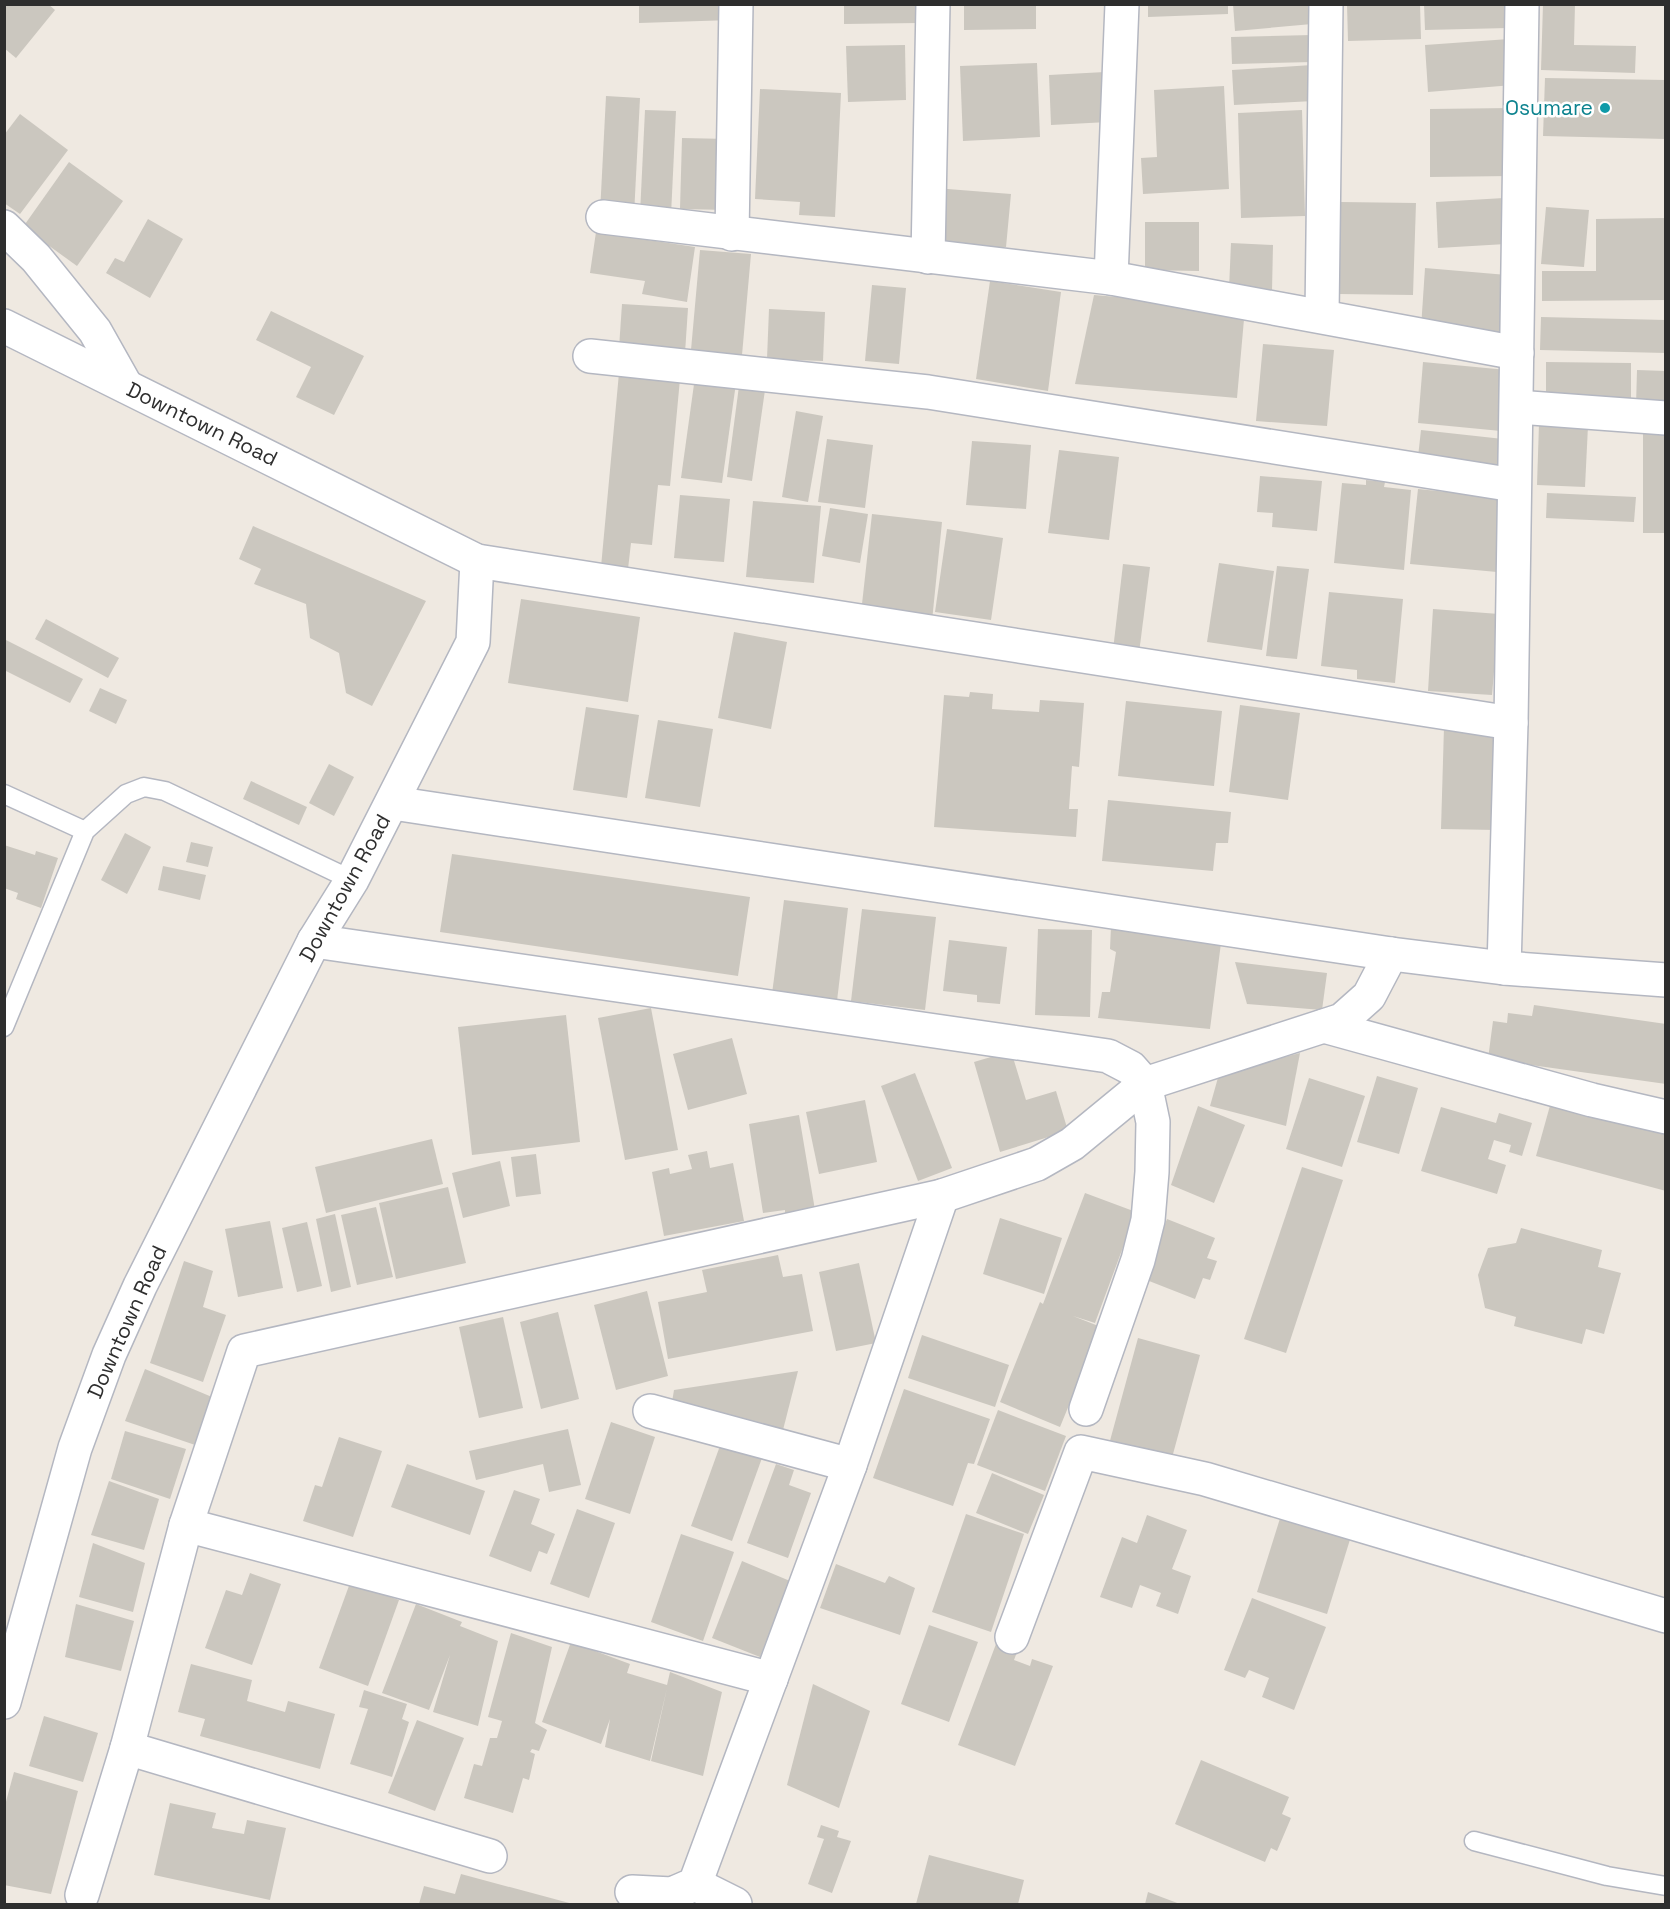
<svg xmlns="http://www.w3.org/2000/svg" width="1670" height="1909" font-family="'Space Grotesk',sans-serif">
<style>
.building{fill:#cbc7bf}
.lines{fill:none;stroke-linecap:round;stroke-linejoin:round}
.lane-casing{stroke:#b4b7c1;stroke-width:21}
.street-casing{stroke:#b4b7c1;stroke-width:36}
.lane{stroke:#fff;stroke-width:18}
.street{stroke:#fff;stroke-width:33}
.culture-dot{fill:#0f9aa8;stroke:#fff;stroke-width:2}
.labels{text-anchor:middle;stroke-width:5;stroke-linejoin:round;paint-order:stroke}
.culture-label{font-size:21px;fill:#0d838f;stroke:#fff;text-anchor:end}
.street-label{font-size:21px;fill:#2e2e2e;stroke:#fff}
</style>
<rect width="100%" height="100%" fill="#efe9e1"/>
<g class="building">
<polygon points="4,4 48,4 55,10 16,58 4,48"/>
<polygon points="639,4 732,4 732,20 639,23"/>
<polygon points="844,4 918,4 918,23 844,24"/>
<polygon points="964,4 1036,4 1036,29 964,30"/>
<polygon points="1148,4 1228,4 1228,14 1148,17"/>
<polygon points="1233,4 1310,4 1312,24 1235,31"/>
<polygon points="1347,4 1420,4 1421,39 1348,41"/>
<polygon points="1424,4 1507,4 1508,28 1425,30"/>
<polygon points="1543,4 1575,4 1574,45 1636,46 1635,73 1541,70"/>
<polygon points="1312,35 1313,62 1232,64 1231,37"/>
<polygon points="1509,39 1513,85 1428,92 1425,45"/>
<polygon points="905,45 906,100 848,102 846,46"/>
<polygon points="1037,63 1040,137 963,141 960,66"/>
<polygon points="1312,65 1314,101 1234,105 1232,70"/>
<polygon points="1105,72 1108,122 1051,125 1049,75"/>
<polygon points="1545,78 1666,80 1666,139 1543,136"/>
<polygon points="1224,86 1229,189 1143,194 1141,158 1157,157 1154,90"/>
<polygon points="760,89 841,93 835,217 799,215 800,202 755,199"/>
<polygon points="606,96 640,98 634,215 600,213"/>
<polygon points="1511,108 1511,176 1430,177 1430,109"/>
<polygon points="645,110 676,111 671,215 640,214"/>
<polygon points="1302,110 1305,216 1241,218 1238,113"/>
<polygon points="20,114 68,150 20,214 4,203 4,135"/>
<polygon points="682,138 729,139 728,210 680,209"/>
<polygon points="69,162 123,201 77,266 23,227"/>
<polygon points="935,188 1011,194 1006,247 934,248"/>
<polygon points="1504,198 1506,244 1438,248 1436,202"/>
<polygon points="1341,202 1416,203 1413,295 1339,294"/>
<polygon points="1546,207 1589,210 1584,267 1541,264"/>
<polygon points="1666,218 1666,300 1542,301 1542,271 1596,271 1596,219"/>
<polygon points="148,219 183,239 150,298 106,273 115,258 124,262"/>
<polygon points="1145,222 1199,222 1199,271 1145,270"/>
<polygon points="596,232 695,247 687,302 642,294 645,281 590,273"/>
<polygon points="1231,243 1273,245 1272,291 1229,289"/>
<polygon points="700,250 751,254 742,355 691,350"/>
<polygon points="1425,268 1507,275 1502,334 1421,328"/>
<polygon points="990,281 1061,292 1048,391 976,379"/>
<polygon points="872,285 906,288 899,364 865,361"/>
<polygon points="1094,295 1245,308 1237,398 1075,384"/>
<polygon points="622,304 688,308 685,353 619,348"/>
<polygon points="769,309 825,312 823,361 767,359"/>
<polygon points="271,311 364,356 334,415 296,397 311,367 256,340"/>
<polygon points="1541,317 1666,320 1666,353 1540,350"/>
<polygon points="1263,344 1334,350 1327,426 1256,421"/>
<polygon points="1423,362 1507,370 1501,431 1418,423"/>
<polygon points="1546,362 1631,363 1631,401 1546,400"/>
<polygon points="1637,370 1666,371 1666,408 1636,406"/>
<polygon points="619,373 680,379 670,486 658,485 652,545 631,543 628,569 601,567"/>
<polygon points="695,377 736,383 722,483 681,478"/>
<polygon points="739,386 765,390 752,481 727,477"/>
<polygon points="796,411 823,416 808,502 782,497"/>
<polygon points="1539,424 1588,426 1585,487 1537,485"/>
<rect x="1643" y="429" width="23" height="104"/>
<polygon points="1421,430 1503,439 1500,466 1418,457"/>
<polygon points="827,439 873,445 865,508 818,502"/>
<polygon points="972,441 1031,445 1026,509 966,505"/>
<polygon points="1059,450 1119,457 1109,540 1048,533"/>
<polygon points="1260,476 1322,481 1317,531 1272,527 1273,513 1257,512"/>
<polygon points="1366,480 1385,482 1384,487 1411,490 1404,570 1334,563 1342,483 1366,485"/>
<polygon points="1418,489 1505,498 1497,572 1410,564"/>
<polygon points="1547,493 1636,497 1634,522 1546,518"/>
<polygon points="680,495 730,499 724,562 674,558"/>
<polygon points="753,501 821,506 814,583 746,577"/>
<polygon points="830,508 868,514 860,563 822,556"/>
<polygon points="872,514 942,522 932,621 861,613"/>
<polygon points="253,526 426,601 372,706 346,693 339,653 310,638 306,604 254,584 261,569 239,559"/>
<polygon points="947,529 1003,538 991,620 935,612"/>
<polygon points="1219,563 1274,571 1262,650 1207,642"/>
<polygon points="1123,564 1150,567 1139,653 1113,650"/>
<polygon points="1277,566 1309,569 1297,659 1266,656"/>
<polygon points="1329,592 1403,599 1395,683 1357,679 1357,670 1321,666"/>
<polygon points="521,599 640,617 628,702 508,683"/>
<polygon points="1433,609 1499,614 1492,695 1428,691"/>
<polygon points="46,619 119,658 108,678 35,639"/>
<polygon points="734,632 787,642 771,729 718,718"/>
<polygon points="4,639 83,679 70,703 4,670"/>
<polygon points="100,688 127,700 116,724 89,711"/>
<polygon points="970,692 993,694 992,709 1039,712 1040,700 1084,703 1079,767 1072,766 1069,809 1078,809 1076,837 934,827 944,695 969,697"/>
<polygon points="1126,701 1222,711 1214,786 1118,776"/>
<polygon points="1240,705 1300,713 1288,800 1229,792"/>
<polygon points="586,707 639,715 627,798 573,790"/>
<polygon points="658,720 713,729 700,807 645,798"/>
<polygon points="1444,727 1499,728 1496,830 1441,829"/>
<polygon points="329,764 354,777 334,816 309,803"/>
<polygon points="251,781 307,807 299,825 243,799"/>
<polygon points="1108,800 1231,812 1228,843 1216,843 1213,871 1102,861"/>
<polygon points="125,833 151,847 127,894 101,880"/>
<polygon points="191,842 213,847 208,867 186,862"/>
<polygon points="4,845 35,855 36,851 58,858 41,908 16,899 18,893 4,888"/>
<polygon points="452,854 750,897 738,976 440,932"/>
<polygon points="163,866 206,875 200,900 158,890"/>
<polygon points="784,900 848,908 837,1001 772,994"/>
<polygon points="862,909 936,917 925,1010 851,1001"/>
<polygon points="1111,927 1221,943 1210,1029 1098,1018 1102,992 1110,992 1116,952 1110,949"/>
<polygon points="1038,929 1092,930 1090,1017 1035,1015"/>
<polygon points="949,940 1007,947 1000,1004 977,1002 977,995 943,991"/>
<polygon points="1235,962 1327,973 1322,1010 1247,1004"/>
<polygon points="1534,1005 1666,1024 1666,1084 1488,1059 1493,1021 1507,1023 1508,1013 1532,1016"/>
<polygon points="651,1008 678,1150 625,1160 598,1018"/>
<polygon points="566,1015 580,1142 472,1155 458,1027"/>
<polygon points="732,1038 747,1094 688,1110 673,1054"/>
<polygon points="1011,1051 1026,1100 1056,1091 1068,1131 1000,1152 974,1062"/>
<polygon points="1300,1053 1286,1126 1210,1106 1219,1074"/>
<polygon points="915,1073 952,1168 918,1181 881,1086"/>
<polygon points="1377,1076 1418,1088 1399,1154 1357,1142"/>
<polygon points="1309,1078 1365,1096 1342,1167 1286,1149"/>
<polygon points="865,1100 877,1162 819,1174 806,1112"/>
<polygon points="1551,1102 1666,1132 1666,1191 1536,1156"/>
<polygon points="1198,1106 1245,1125 1214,1203 1171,1185"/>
<polygon points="1441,1107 1496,1123 1499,1113 1532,1123 1522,1156 1509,1152 1511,1145 1494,1140 1488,1159 1506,1165 1497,1194 1421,1171"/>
<polygon points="799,1115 815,1210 785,1215 785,1210 763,1213 749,1124"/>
<polygon points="432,1139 443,1184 326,1213 315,1167"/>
<polygon points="707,1151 710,1168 733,1163 744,1221 664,1236 652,1172 669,1168 670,1174 692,1169 688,1155"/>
<polygon points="536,1154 541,1194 516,1197 511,1157"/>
<polygon points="500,1161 510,1206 463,1218 452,1173"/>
<polygon points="1302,1167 1343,1180 1286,1353 1244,1339"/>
<polygon points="448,1187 466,1263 396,1279 379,1203"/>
<polygon points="1085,1193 1136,1212 1095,1323 1073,1316 1101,1327 1060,1427 1000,1402 1040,1302 1043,1304"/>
<polygon points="376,1207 393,1277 357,1285 341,1215"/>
<polygon points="335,1214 351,1287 331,1292 316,1219"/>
<polygon points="1000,1218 1062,1238 1044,1294 983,1274"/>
<polygon points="1167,1219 1215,1238 1207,1258 1217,1261 1210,1280 1203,1278 1195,1299 1144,1279"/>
<polygon points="270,1221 283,1288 238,1297 225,1229"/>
<polygon points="307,1222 322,1286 297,1292 282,1228"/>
<polygon points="1521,1228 1602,1250 1598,1267 1621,1273 1604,1334 1586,1329 1582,1344 1514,1326 1516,1317 1485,1308 1478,1275 1488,1248 1516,1243"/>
<polygon points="778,1255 783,1277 802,1274 813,1331 668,1359 658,1302 707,1292 702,1270"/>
<polygon points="184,1261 213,1271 203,1307 226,1315 203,1382 150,1363"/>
<polygon points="859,1263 876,1343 836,1351 819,1272"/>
<polygon points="647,1291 668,1376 616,1390 594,1305"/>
<polygon points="558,1312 579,1399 541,1409 520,1322"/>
<polygon points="503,1317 523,1408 479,1418 459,1327"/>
<polygon points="922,1335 1009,1365 995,1407 908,1378"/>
<polygon points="1138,1338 1200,1355 1170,1465 1108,1448"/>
<polygon points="145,1369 212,1397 198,1446 125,1421"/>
<polygon points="798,1371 783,1430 672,1402 674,1390"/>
<polygon points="904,1389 990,1419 974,1464 968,1463 953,1506 873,1478"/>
<polygon points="998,1410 1066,1436 1045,1491 977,1465"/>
<polygon points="611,1422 655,1437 630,1514 585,1499"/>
<polygon points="568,1429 581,1485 549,1492 543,1464 476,1480 469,1451"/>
<polygon points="125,1431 186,1449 170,1499 111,1479"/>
<polygon points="339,1437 382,1451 353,1537 303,1521 315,1485 322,1487"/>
<polygon points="721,1443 762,1458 732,1541 691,1526"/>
<polygon points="407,1464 485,1491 470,1535 391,1507"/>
<polygon points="776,1464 794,1470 789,1485 811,1493 788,1558 747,1543"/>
<polygon points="992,1473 1044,1495 1028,1534 976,1513"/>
<polygon points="109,1481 159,1499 144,1550 91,1535"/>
<polygon points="514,1490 540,1499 531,1524 555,1534 547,1554 539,1551 531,1572 489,1556"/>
<polygon points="577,1509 615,1523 589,1598 550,1584"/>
<polygon points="1282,1512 1352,1533 1327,1614 1257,1592"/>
<polygon points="966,1514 1024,1534 991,1632 932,1612"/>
<polygon points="1147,1515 1187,1530 1172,1569 1191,1576 1178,1614 1156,1606 1161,1593 1140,1585 1132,1608 1100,1597 1122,1537 1137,1543"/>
<polygon points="681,1534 734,1552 703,1641 651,1622"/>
<polygon points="93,1543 145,1563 133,1612 79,1597"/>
<polygon points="742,1561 790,1581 760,1657 712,1638"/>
<polygon points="836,1564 885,1583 889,1576 915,1588 900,1635 820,1608"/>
<polygon points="250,1573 281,1584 252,1665 205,1648 226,1590 242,1595"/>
<polygon points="350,1583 399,1600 368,1686 319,1668"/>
<polygon points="1252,1598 1326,1627 1294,1710 1262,1697 1269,1678 1249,1670 1245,1678 1224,1670"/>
<polygon points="76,1604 134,1621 121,1671 65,1657"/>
<polygon points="416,1604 462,1622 460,1626 498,1641 478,1726 433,1712 450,1655 429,1710 382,1693"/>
<polygon points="929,1625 978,1642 949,1722 901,1704"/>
<polygon points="511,1633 552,1647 535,1723 547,1730 539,1751 532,1749 530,1752 535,1754 529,1780 523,1778 513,1813 464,1798 474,1764 482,1766 490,1738 497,1738 502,1721 488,1717"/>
<polygon points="571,1642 630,1664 627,1673 667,1685 670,1672 722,1692 703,1776 651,1761 667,1688 650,1761 605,1747 610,1719 601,1744 542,1722"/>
<polygon points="996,1644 1017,1652 1014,1660 1030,1666 1032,1659 1053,1666 1015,1766 958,1745"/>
<polygon points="191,1664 252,1680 247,1701 285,1712 288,1701 335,1714 320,1769 200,1736 205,1719 178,1712"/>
<polygon points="813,1684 870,1711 839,1808 787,1785"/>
<polygon points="364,1690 407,1704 402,1719 409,1722 392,1777 350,1764 368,1709 359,1707"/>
<polygon points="44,1716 98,1733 83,1782 29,1766"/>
<polygon points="417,1720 464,1738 435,1811 388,1793"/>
<polygon points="1201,1760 1289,1797 1282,1814 1291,1818 1277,1851 1271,1848 1265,1862 1175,1824"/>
<polygon points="14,1772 78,1791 51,1894 4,1885 4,1809"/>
<polygon points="170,1803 216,1813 212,1828 244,1834 247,1820 286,1828 270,1900 154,1875"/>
<polygon points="821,1825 839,1831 837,1837 851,1841 832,1893 808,1884 824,1839 817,1837"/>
<polygon points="929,1855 1024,1880 1018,1904 916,1904"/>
<polygon points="461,1874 573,1904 419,1904 424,1886 455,1894"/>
<polygon points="1148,1892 1180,1904 1145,1904"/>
</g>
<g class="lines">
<g class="lane-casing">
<g id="lane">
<polyline points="4,794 85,831"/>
<polyline points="4,1027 85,831 126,794 144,787 165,791 352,880"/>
<polyline points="1474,1841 1607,1876 1666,1886"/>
</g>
</g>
<g class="street-casing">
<g id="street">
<polyline points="603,217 1111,278 1517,353"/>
<polyline points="4,227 36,258 95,331 126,386"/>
<polyline points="732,234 736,4"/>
<polyline points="928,257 933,4"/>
<polyline points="1111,278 1122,4"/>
<polyline points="1322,315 1326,4"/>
<polyline points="4,326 477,561 1511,723"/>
<polyline points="590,356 928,392 1514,485"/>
<polyline points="1517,407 1666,418"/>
<polyline points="393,803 1391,954 1504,968 1666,980"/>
<polyline points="314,941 1108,1056 1131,1068 1145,1084 1153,1122 1152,1172 1148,1220 1138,1260 1086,1409"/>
<polyline points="1504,968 1511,723 1522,4"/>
<polyline points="1324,1026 1592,1100 1666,1117"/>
<polyline points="650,1411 850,1465"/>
<polyline points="186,1525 771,1679"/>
<polyline points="1012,1637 1081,1452 1205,1479 1666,1616"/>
<polyline points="4,1702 75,1448 109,1355 140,1286 314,941 352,880 473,642 477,561"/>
<polyline points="127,1748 490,1856"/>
<polyline points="695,1884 735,1904"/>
<polyline points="632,1892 672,1894 695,1884 850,1465 942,1196"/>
<polyline points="82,1895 127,1748 186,1525 244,1351 942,1196 1037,1164 1072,1144 1145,1084 1342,1020 1369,996 1391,954"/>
</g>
</g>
<use href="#lane" class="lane"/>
<use href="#street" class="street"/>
</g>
<circle class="culture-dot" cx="1605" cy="108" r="6"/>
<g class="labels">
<g class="culture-label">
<text x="1593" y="115">Osumare</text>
</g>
<g class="street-label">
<text transform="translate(202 424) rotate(26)" y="7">Downtown Road</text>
<text transform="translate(345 888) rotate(-61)" y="7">Downtown Road</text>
<text transform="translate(127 1322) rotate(-66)" y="7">Downtown Road</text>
</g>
</g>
<rect width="1670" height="1909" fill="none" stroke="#2e2e2e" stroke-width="12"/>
</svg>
